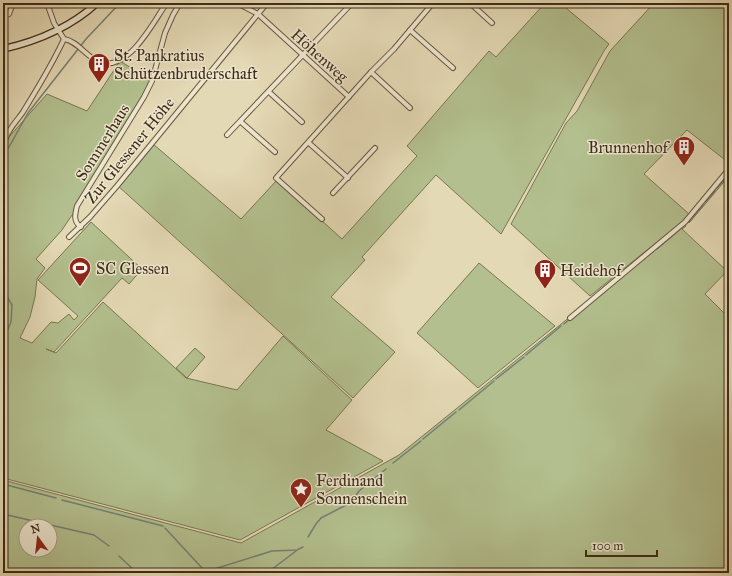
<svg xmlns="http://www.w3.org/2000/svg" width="732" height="576" font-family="'IM FELL Great Primer',serif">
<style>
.green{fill:#b3bf8e;stroke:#797652;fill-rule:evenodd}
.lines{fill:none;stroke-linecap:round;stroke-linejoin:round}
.stream{stroke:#748176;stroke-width:1.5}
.minor-casing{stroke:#68573e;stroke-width:6}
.secondary-casing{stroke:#3f2c17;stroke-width:8}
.minor{stroke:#ede6cf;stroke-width:4}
.secondary{stroke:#ede6cf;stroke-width:5.5}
.labels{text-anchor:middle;stroke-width:3;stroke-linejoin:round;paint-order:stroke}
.poi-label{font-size:16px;fill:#3f2c17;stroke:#ede6cf;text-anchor:start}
.street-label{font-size:16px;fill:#3f2c17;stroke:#ede6cf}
</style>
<rect width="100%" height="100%" fill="#e4d9b5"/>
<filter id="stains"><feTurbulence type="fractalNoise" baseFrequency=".005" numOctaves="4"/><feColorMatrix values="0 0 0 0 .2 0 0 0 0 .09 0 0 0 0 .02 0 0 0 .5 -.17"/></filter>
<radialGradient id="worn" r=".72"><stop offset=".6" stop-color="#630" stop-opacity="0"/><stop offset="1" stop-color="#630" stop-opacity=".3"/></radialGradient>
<g class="green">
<polygon points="545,3 560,3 609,44 604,51 501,234 436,175 362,257 365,260 331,297 395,352 353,398 118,186 153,144 241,219 277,180 342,239 417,156 407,146 489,51 496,57"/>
<polygon points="654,3 729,3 729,163 687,130 644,174 689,214 683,221 590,296 511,224 566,123 577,111 610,51"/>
<polygon points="120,61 152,81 75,213 72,215 62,230 36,259 45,268 37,279 35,297 30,317 20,338 32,343 51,322 58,323 69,314 74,320 78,316 38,280 91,222 142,269 129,284 122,278 54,352 46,349 56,353 103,302 186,378 237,390 283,336 352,400 326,430 383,461 240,540 3,478 3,356 8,348 3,345 3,140 8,138 47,94 87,111"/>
<polygon points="729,172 729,176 689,223 688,222"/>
<path d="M 685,224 L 686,226 L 682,229 L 727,271 L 705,294 L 729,318 L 729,573 L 3,573 L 3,480 L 241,543 L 399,455 ZM 26,526 L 50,526 L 50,550 L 26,550 Z"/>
<polygon points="479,263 555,326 478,388 417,333"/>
<polygon points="195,348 205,357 187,378 176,368"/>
</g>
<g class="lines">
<g class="stream">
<polyline points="3,153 9,147 28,113 86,39 120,3"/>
<polyline points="717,188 729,174"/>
<polyline points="706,201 715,191"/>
<polyline points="689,222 703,205"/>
<polyline points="657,249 685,225"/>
<polyline points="647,256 653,252"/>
<polyline points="3,290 12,305 11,322 3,340"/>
<polyline points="564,324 570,319"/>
<polyline points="3,352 6,347"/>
<polyline points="526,355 561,326"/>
<polyline points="496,379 524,357"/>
<polyline points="459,410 494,381"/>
<polyline points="423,439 456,412"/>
<polyline points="393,463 421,441"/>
<polyline points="3,484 56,498"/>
<polyline points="62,500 163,526"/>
<polyline points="3,514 94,535 109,546"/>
<polyline points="165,528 202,568"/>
<polyline points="308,537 316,524 321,518 350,503 359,491 386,469"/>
<polyline points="119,556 137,573"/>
<polyline points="211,570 272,551 297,550 303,547"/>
<polyline points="267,573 296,551"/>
</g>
<g class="minor-casing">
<g id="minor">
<path d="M 47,3 L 54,23 L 64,39 C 77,41 85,55 97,61 C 126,75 151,26 164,7"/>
<polyline points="237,3 258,14 349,97"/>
<polyline points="470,3 492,23"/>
<polyline points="3,16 9,14 13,3"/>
<polyline points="410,30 453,68"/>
<polyline points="371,72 410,108"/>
<polyline points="269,92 302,122"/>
<polyline points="241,122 275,152"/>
<polyline points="227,135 352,3"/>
<path d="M 6,138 C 9,128 17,121 23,112 C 37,89 52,65 64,39"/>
<polyline points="309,143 348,178"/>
<polyline points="333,193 375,148"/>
<polyline points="322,219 276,178 371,72 394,49 433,3"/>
<path d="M 81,227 C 73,222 75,214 77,206 L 144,97 L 152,81 L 165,33 L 173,15 L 180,3"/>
<polyline points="69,237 90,217 117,186 267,3"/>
<polyline points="570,318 685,222 729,169"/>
</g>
</g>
<g class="secondary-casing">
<path id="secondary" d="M 3,49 C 38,41 70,28 97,3"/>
</g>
<use href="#minor" class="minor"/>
<use href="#secondary" class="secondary"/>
</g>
<defs>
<g id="building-pin" transform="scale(1.15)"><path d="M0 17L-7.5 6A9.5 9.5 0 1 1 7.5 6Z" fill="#8f2418" stroke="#ede6cf"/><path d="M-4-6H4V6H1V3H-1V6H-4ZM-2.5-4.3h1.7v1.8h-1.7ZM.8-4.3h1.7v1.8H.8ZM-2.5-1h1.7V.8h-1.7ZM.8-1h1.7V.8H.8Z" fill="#fff"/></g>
<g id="stadium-pin" transform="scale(1.15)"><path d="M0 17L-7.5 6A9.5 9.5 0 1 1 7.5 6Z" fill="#8f2418" stroke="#ede6cf"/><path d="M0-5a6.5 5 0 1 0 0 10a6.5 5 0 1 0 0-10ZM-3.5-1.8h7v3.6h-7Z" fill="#fff"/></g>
<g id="sight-pin" transform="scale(1.15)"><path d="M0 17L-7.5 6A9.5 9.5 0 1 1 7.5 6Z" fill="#8f2418" stroke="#ede6cf"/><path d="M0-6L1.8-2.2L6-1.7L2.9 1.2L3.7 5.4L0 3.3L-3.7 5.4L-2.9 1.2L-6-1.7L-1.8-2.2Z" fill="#fff"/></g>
</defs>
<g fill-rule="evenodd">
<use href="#building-pin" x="99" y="64"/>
<use href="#building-pin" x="684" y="147"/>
<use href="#stadium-pin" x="80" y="268"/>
<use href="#building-pin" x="545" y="270"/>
<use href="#sight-pin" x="301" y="489"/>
</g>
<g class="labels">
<g class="poi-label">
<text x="114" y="61">St. Pankratius<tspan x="114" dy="18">Schützenbruderschaft</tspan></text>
<text x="668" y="153" text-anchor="end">Brunnenhof</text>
<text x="96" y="274">SC Glessen</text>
<text x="560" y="276">Heidehof</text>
<text x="316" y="486">Ferdinand<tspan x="316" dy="18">Sonnenschein</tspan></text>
</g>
<g class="street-label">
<text transform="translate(320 55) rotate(42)" y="6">Höhenweg</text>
<text transform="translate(102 142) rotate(-58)" y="6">Sommerhaus</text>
<text transform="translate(129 150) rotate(-51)" y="6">Zur Glessener Höhe</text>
</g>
</g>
<rect width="732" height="576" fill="none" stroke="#e4d9b5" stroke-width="16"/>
<rect x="4" y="4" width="724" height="568" fill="none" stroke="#3f2c17" stroke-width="2"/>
<rect x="8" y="8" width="716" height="560" fill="none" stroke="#3f2c17"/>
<g transform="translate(38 538) rotate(345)"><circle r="19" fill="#ede6cf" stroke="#a79c85"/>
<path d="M0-3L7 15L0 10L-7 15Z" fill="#8f2418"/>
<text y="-6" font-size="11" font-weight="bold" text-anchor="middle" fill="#3f2c17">N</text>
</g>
<path d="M586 550v6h71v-6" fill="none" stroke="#3f2c17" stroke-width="2"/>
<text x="592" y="550" font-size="12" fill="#3f2c17" stroke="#ede6cf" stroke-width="3" paint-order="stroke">100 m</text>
<rect width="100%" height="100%" filter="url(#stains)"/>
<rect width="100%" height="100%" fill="url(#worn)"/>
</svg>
